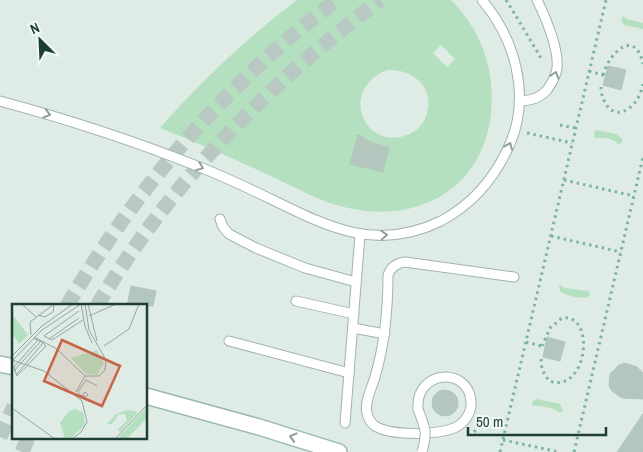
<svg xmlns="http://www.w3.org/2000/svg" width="643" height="452" font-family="'Archivo Narrow',sans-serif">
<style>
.green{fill:#b5e0c0;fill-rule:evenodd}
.building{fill:#b4c7bf;stroke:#b1c7bd}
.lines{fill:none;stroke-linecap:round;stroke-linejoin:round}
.minor-tunnel{stroke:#b8c9c3;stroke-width:15;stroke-dasharray:15 8;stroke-linecap:butt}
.service-casing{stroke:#a1b4ad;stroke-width:11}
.secondary-casing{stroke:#9cb9ae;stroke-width:18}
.path{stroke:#7cb4a1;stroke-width:3;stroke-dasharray:2.5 4;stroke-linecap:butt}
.service{stroke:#fff;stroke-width:9}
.secondary{stroke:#fff;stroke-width:15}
.service-bridge-casing{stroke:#a1b4ad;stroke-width:11;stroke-linecap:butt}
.service-bridge{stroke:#fff;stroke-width:9}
.oneway{stroke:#8e9e9a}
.inset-road{fill:none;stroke:#92a69f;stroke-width:1}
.view{fill:#c76546;fill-opacity:0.15;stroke:#c76546;stroke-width:2.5}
.inset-edge{fill:none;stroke:#1e3e35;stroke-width:2.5}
</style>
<rect width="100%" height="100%" fill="#dfece6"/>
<g class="green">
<path d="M 297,0 L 451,0 C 484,33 497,76 490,121 C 478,192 415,223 348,208 C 318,202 292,185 264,173 C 230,157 195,142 160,128 C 201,81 247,38 297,0 ZM 441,45 L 455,59 L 447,67 L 433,53 ZM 387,70 C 414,69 436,88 426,116 C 423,125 416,132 407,135 C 364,151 338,90 387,70 ZM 358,133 L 372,143 L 389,147 L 383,172 L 350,164 Z"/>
<polygon points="623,16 627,19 643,23 643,29 624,25 621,19"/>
<path d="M 596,130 L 616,134 L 622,139 L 622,142 L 619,145 C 613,138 604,137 595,138 L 594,133 Z"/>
<path d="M 559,285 L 565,288 L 588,291 L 590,294 L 588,297 C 580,299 566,296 560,291 Z"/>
<path d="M 537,399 L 560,404 L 563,411 L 560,413 C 555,408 540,405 533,406 L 532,402 Z"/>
</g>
<g class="building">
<polygon points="608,66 626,70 621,90 603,85"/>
<polygon points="358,134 372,143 389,147 383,172 350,164"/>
<polygon points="131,286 156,291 153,306 127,306"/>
<polygon points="547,337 565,342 560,361 543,357"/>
<polygon points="625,363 637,367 643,373 643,399 622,398 612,391 609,386 610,374 619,365"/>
<circle cx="445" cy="403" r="13"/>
<polygon points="643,414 643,452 617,452"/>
</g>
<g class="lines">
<g class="minor-tunnel">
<path d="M 67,306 C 135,189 228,81 337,0"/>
<path d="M 97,306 C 168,185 268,84 380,0"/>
<polyline points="0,437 14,406"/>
<polyline points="22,452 28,438"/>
</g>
<g class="service-casing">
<g id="service">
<path d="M 0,101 C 67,119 132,140 197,166 C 223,176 248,188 273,200 C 330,228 377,252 441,221 C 473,204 495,178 510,144 C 531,95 515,39 482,0"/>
<path d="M 519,101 C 530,101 540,98 547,90 C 552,83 556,76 557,68 C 559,49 546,18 537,0"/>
<polyline points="220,219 223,227 229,234 256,248 305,268 356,282"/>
<polyline points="296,301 354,314"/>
<polyline points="353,328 385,334"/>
<polyline points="229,341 349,373"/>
<path d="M 418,409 C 415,370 468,366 471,401 C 472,413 464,424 454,428 C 437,435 391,436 375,426 C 371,423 368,418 367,413 C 364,402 372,388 375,377 C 385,343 388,310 388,275 C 391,267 397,263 405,262 L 514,277"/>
<polyline points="345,423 360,235"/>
</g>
</g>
<g class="secondary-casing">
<g id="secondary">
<polyline points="0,364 14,367"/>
<polyline points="146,396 259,427 339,452"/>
</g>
</g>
<g class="path">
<polyline points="506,0 519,21 541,58"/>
<polyline points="589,71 606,76"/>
<path d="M 603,75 C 609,53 635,27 643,64"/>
<path d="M 601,87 C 601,102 613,121 629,108 C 637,103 641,93 643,84"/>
<polyline points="560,125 576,128"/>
<polyline points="527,133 572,143"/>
<polyline points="564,180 634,196"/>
<polyline points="551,236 621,252"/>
<polyline points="526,342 545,347"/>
<path d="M 541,359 L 542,370 L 549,381 C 587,395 597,313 562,318 L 550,328 L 542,346"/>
<polyline points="474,432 482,423"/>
<polyline points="503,440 559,452"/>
<polyline points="500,452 606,0"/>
<polyline points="574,452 643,157"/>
</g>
<use href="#service" class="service"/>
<use href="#secondary" class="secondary"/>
<g class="service-bridge-casing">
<path id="service-bridge" d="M 418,409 C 425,429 428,430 422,452"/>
</g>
<use href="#service-bridge" class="service-bridge"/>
</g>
<defs><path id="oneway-chevron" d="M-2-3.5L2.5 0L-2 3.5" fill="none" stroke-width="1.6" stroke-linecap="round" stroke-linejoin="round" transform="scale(1.25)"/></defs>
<g class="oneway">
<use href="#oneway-chevron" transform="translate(555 75) rotate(-72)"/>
<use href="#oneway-chevron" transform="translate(47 114) rotate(16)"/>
<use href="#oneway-chevron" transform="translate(509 146) rotate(-68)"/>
<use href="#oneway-chevron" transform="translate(200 167) rotate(22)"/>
<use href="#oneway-chevron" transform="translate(384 235) rotate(-3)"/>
<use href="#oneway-chevron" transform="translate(293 437) rotate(-163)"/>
</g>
<g transform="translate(12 304)">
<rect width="135" height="135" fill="#dfece6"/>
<path d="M 0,10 L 16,31 L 7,40 L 0,29 ZM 85,46 L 92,59 L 85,71 L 74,70 L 59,54 ZM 135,103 L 135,114 L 115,135 L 105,135 ZM 63,105 L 71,108 L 73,121 L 60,133 L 53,134 L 48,119 L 57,107 ZM 116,106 L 126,108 L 108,128 L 106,125 L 115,117 L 113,110 L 107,110 L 100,120 L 95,120 L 104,110 Z" fill="#b5e0c0"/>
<path class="inset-road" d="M 10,0 L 24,13M 69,0 L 73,22 L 80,39M 76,0 L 85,37M 67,7 L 32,32 L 40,36 L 71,16M 26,11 L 33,13 L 41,8 L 42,1M 77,12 L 104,0M 19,31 L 18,18 L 42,0M 22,33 L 45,45 L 73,72 L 87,72 L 93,66 L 94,56 L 77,26 L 73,0M 21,34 L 25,36 L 26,36 L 31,39 L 34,42 L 5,72 L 2,63 L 26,36M 37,35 L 67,14M 92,42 L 117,25 L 127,0M 0,52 L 30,22 L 61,0M 0,56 L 32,67 L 70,97 L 75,118 L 69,128 L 60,135M 0,57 L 30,26 L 69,0M 2,67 L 28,38M 4,71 L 31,39M 64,88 L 73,72M 68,96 L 71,92 L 71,90 L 73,88 L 76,91 L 73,93 L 72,92 L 71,92 L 68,91 L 66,88 L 74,76 L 85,82M 0,104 L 43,135M 103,135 L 135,101"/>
<path class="view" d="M 50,36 L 108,62 L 90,102 L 32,77 Z"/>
<rect width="135" height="135" class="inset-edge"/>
</g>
<g transform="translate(40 40) rotate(336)" stroke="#f0f9f4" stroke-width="4" paint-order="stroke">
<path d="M0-4L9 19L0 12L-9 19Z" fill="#1e3e35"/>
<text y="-8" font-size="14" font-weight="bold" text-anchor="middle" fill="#1e3e35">N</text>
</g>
<path d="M468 427v8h138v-8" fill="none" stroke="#1e3e35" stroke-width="2.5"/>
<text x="476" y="427" font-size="15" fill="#1e3e35" stroke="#f0f9f4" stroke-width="4" paint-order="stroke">50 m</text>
</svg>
